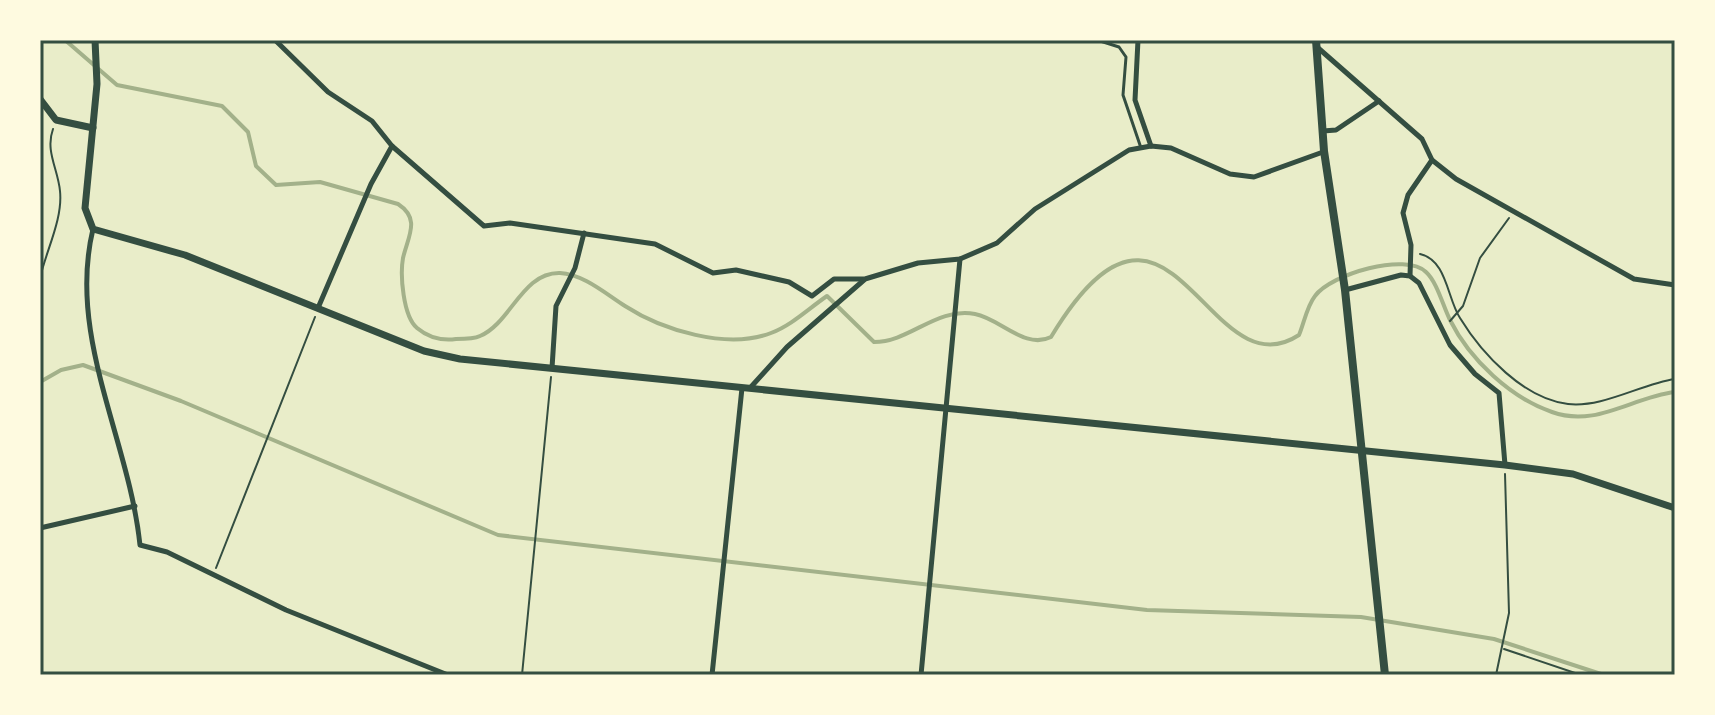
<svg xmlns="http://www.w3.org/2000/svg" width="1715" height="715" font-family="'Times New Roman',serif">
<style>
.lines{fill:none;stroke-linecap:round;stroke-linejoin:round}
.stream{stroke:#a3b18a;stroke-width:4}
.path{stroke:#344e41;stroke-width:2}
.service{stroke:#344e41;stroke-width:3}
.minor{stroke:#344e41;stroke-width:5}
.tertiary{stroke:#344e41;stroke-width:7}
.primary{stroke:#344e41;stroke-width:8}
.neatline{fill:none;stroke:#344e41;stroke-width:3}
</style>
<rect width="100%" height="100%" fill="#e9edc9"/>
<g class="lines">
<g class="stream">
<path d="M 65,40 L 117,85 L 222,106 L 248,132 L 256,166 L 276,185 L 320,182 L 398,204 C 421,219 408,236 403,258 C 400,275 403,316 417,328 C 429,338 441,341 456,339 C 463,339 474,339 480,336 C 511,323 522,272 560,273 C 583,274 606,294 625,306 C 662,330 727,350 771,333 C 792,325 808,309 827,296 L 874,342 C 910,342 936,307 975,314 C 1001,319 1025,350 1051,337 C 1171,138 1206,396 1299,335 C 1304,323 1307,306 1315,296 C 1331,274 1406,252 1426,272 C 1437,282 1443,306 1450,320 C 1470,360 1511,398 1552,412 C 1596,428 1632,397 1675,392"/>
<polyline points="40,382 61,370 83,365 181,401 498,535 1147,610 1361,617 1494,639 1604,675"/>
</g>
<g class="path">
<path d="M 1420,254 C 1447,260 1447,298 1460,318 C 1482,354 1524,399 1568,404 C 1603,408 1641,384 1675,379"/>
<path d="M 40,278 C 46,251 63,219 60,191 C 58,169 45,151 53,129"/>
<polyline points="1450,321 1463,306 1480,258 1509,218"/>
<polyline points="216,568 315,317"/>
<polyline points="1504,649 1581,675"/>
<polyline points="522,675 551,377"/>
<polyline points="1496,675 1509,613 1505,474"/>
</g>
<polyline class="service" points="1097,40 1119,47 1126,57 1123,95 1141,148"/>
<g class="minor">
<polyline points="275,40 328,92 372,121 392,146 484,226 510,223 655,244 713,273 736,270 789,282 812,296 834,279 865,279 918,263 960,259 997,243 1035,209 1129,150 1151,146 1171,148 1230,174 1254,177 1323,152"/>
<polyline points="1138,40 1135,100 1151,146"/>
<polyline points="1317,47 1422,139 1432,160 1456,179 1634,279 1675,285"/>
<polyline points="1323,131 1336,130 1379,101"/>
<path d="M 93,229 C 67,337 129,439 140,545 L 167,552 L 286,610 L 448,675"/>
<polyline points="1410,276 1411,245 1403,213 1408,195 1432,160"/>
<polyline points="1345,290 1401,275 1410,276 1419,283 1450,345 1475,374 1499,393 1505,465"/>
<polyline points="318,308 371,184 392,146"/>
<polyline points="552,368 556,306 575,268 584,233"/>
<polyline points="750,388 787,347 864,280"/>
<polyline points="40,528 135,506"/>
<polyline points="712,675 742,388"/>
<polyline points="921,675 960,259"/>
</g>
<g class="tertiary">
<polyline points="95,40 97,84 85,208 93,229 185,255 424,351 460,359 1505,465 1573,474 1675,508"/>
<polyline points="40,99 56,120 93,128"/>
</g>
<polyline class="primary" points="1316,40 1324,151 1345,290 1385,675"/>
</g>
<rect width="1715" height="715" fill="none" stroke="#fefae0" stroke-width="84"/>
<rect x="42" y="42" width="1631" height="631" class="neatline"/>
</svg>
